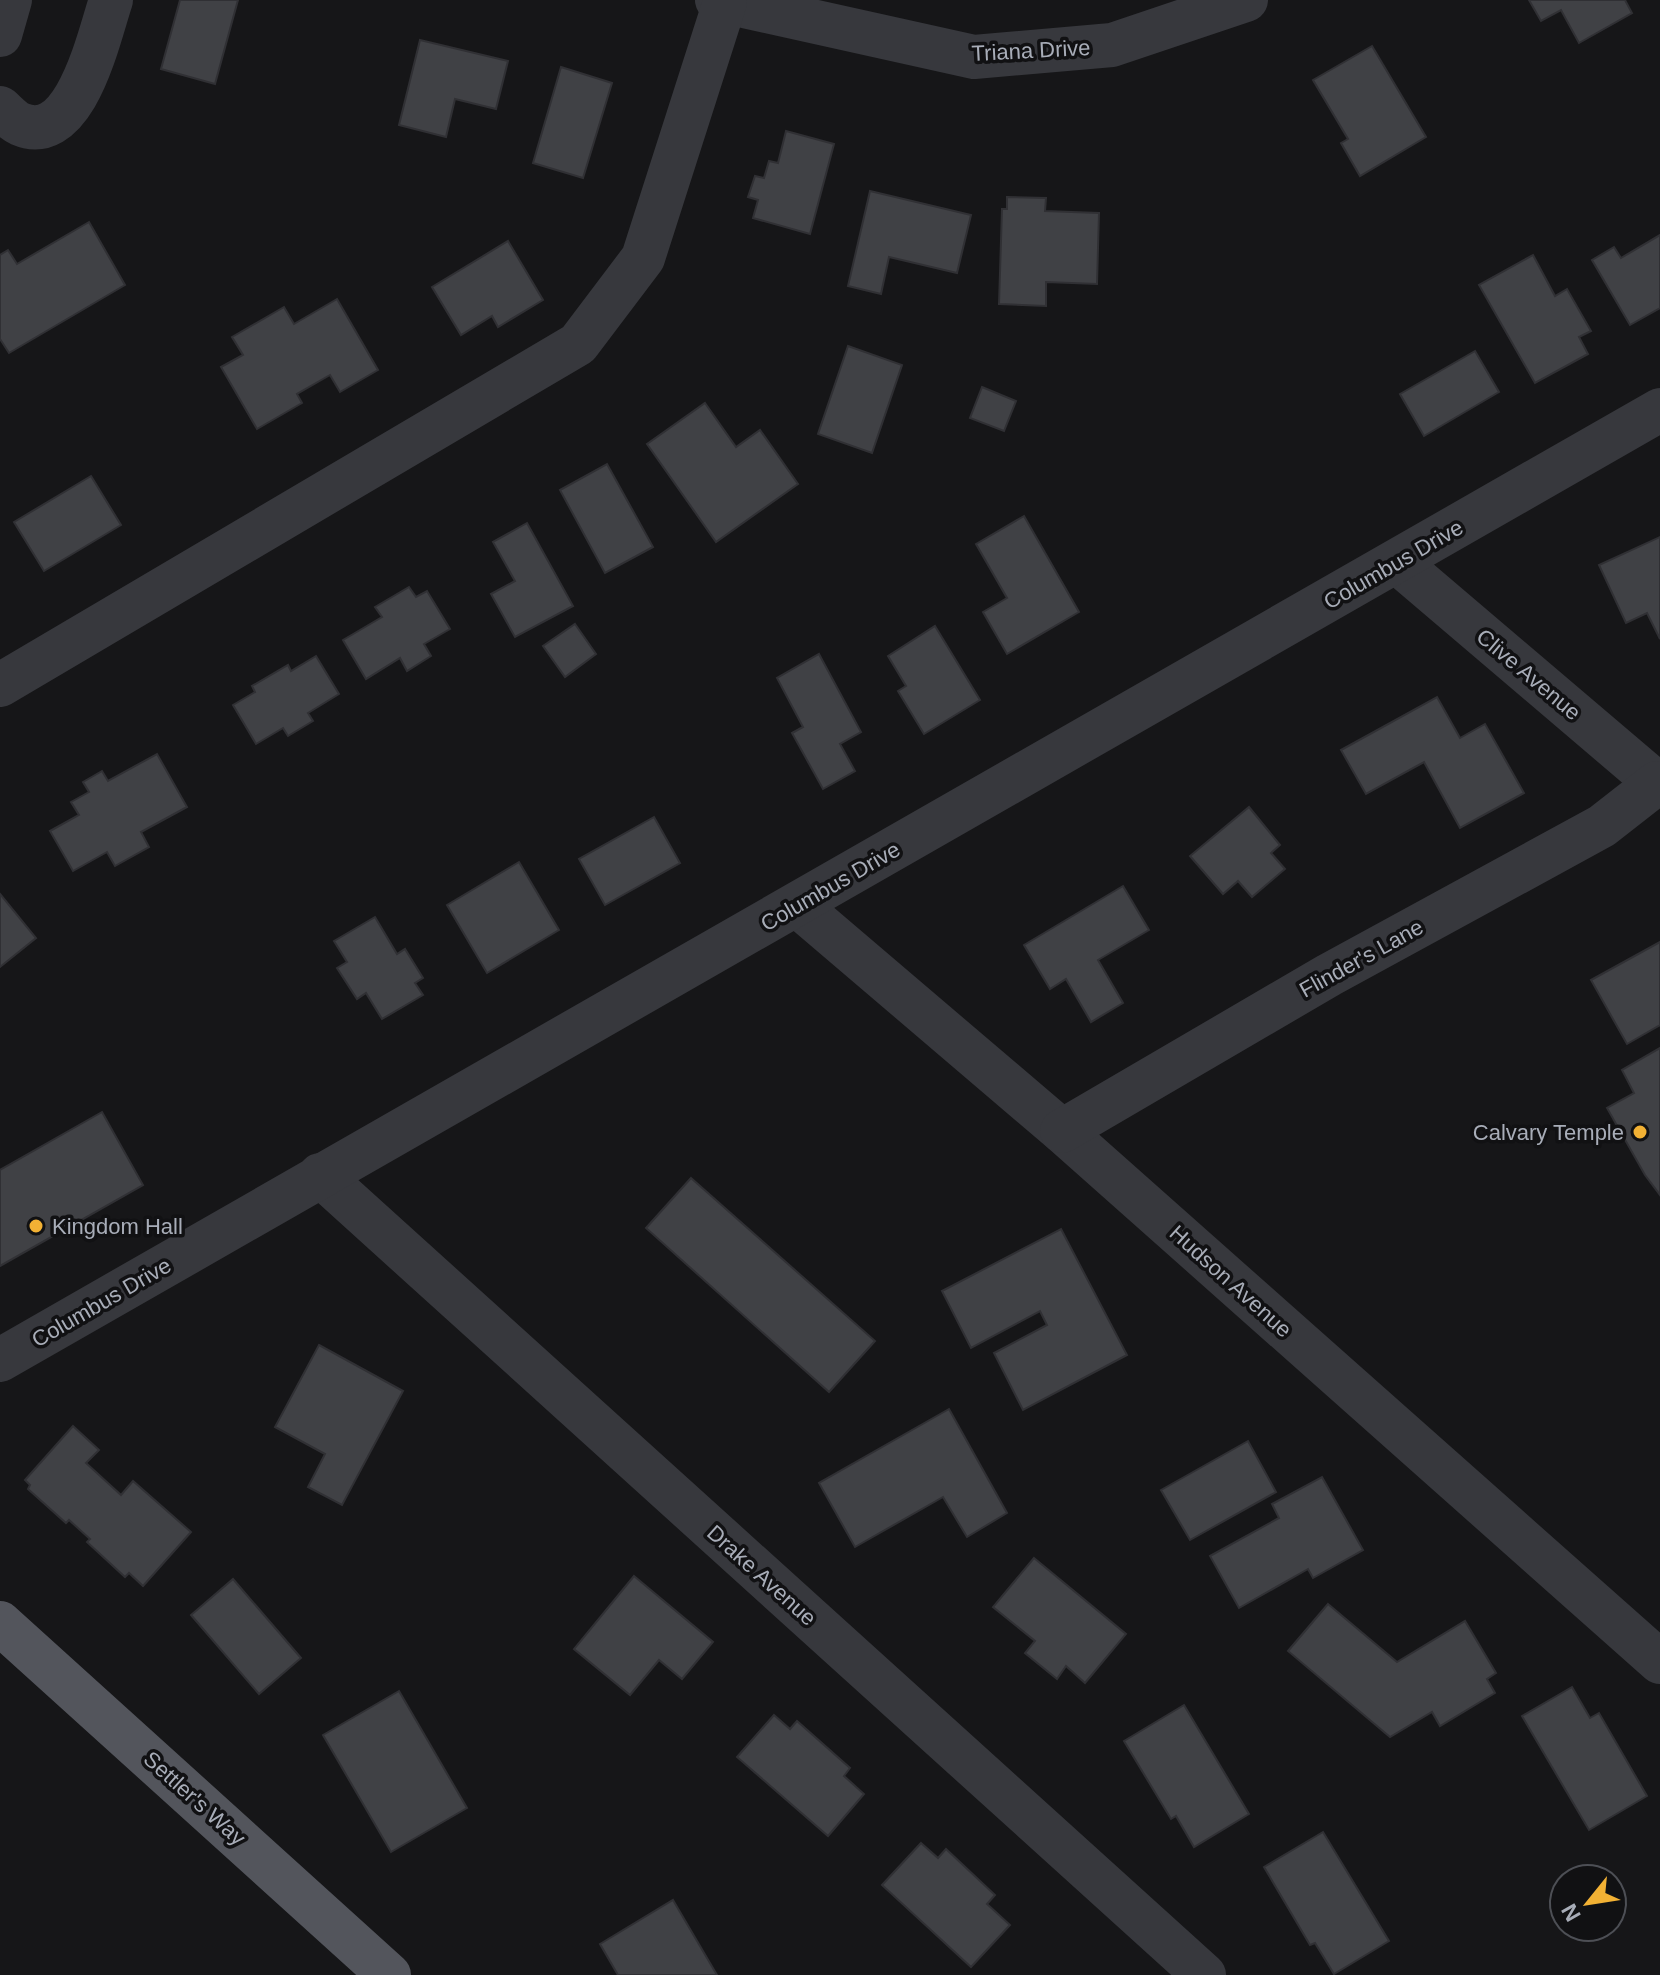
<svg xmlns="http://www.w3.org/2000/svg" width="1660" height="1975" font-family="Helvetica,sans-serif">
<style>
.building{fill:#404145;stroke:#303034;stroke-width:2}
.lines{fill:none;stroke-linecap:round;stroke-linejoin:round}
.minor{stroke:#37383d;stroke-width:44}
.major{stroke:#53555c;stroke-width:44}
.poi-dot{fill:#f2b134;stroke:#111113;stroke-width:3}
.labels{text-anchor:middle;stroke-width:7;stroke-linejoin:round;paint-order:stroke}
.street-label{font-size:22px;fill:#a8adb8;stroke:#111113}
.poi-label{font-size:22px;fill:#a8adb8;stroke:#111113;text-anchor:end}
</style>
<rect width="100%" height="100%" fill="#161618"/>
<g class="building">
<polygon points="180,0 238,0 215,84 161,69"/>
<polygon points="1529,0 1625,0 1632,13 1579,43 1561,10 1541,21"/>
<polygon points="420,40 508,61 496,109 455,99 446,137 399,125"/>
<polygon points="1372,46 1426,137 1360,176 1341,143 1348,139 1313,80"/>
<polygon points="561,67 612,83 583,178 533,163"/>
<polygon points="786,131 834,144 810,234 753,218 758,200 748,197 755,176 764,178 769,161 778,163"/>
<polygon points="870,191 971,215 957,273 889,257 881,294 848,286"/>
<polygon points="1007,197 1046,198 1045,211 1099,213 1097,284 1046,282 1046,306 999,304 1002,209 1007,209"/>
<polygon points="89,222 125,285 9,353 0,339 0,255 8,250 17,264"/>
<polygon points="1660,235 1660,308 1630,325 1592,260 1614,247 1621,258"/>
<polygon points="508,241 543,300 498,327 492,316 461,335 432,287"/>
<polygon points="1533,255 1555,296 1567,289 1591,331 1579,337 1588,354 1535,383 1479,285"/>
<polygon points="337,299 378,370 340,392 330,375 297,394 302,403 257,429 221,367 243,355 232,337 284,307 294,324"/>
<polygon points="848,346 902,365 872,453 818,434"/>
<polygon points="1475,351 1499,392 1424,436 1400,394"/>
<polygon points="982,387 1016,401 1004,431 970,418"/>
<polygon points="705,403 736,447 760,430 798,484 716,542 647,444"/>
<polygon points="607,464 653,547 605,573 560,490"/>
<polygon points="91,476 121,525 44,571 14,522"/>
<polygon points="1024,516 1079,612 1007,654 983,612 1007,598 976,544"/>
<polygon points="527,523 573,606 515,637 491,594 515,581 493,542"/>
<polygon points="1660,537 1660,639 1647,613 1626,623 1599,565"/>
<polygon points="409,587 416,597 427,591 450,629 424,644 431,656 407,671 400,658 366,679 343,640 382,617 375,607"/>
<polygon points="575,624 596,654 565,677 543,646"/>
<polygon points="935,626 980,700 924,734 898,691 906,686 888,656"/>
<polygon points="819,654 861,732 840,744 855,771 823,789 792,733 803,727 777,678"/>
<polygon points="316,656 339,694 308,713 313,721 288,736 283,728 256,744 233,705 255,692 252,686 288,665 291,671"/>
<polygon points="1437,697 1460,738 1485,724 1524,793 1460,828 1424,762 1366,794 1341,750"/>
<polygon points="157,754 187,807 141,832 149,847 115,866 107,852 73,871 50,831 79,815 71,802 89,792 83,782 102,771 108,781"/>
<polygon points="1249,807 1280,845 1271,853 1285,869 1252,897 1238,881 1223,894 1190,856"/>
<polygon points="654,817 680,863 605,905 579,859"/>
<polygon points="519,862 559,930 487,973 447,905"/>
<polygon points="1123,886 1149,930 1098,960 1123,1003 1091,1022 1066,979 1050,989 1024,945"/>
<polygon points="0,894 36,938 0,967"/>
<polygon points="375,917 397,954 405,949 423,978 415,983 423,995 382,1019 366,993 357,999 337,968 347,962 334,941"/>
<polygon points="1660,942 1660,1025 1627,1044 1591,980"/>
<polygon points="1660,1048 1660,1195 1645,1175 1607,1108 1634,1093 1622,1070"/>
<polygon points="102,1112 143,1185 0,1266 0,1170"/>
<polygon points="691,1178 875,1341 829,1392 646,1228"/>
<polygon points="1061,1229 1127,1355 1023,1410 994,1353 1047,1325 1040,1311 971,1348 942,1291"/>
<polygon points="319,1345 403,1391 342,1505 308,1487 325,1454 275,1427"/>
<polygon points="949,1409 1007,1513 967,1537 943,1497 855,1547 819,1483"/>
<polygon points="73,1426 99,1450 86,1463 121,1495 133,1481 191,1532 143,1586 129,1573 125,1577 87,1542 90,1539 69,1520 66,1523 28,1489 30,1485 25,1480"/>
<polygon points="1248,1441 1276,1492 1190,1540 1161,1490"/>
<polygon points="1322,1477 1363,1550 1313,1578 1308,1569 1239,1608 1210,1556 1279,1518 1272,1504"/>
<polygon points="1034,1558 1126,1634 1085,1683 1066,1666 1057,1679 1025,1653 1035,1641 993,1607"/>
<polygon points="634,1576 713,1642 682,1679 659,1660 630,1695 574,1649"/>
<polygon points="233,1579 301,1658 259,1694 191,1615"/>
<polygon points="1328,1604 1397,1662 1465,1621 1496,1673 1487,1679 1495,1693 1440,1726 1432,1712 1390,1737 1288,1651"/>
<polygon points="1572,1687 1590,1718 1599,1713 1647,1796 1589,1830 1522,1716"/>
<polygon points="399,1691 467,1808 391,1852 323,1735"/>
<polygon points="1184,1705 1249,1814 1194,1847 1176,1816 1171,1819 1124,1741"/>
<polygon points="774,1715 790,1729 797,1721 850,1768 844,1776 864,1794 828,1836 737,1757"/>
<polygon points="1323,1832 1389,1941 1334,1974 1315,1943 1310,1945 1264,1867"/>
<polygon points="921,1843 938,1858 946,1849 995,1895 987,1904 1010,1925 971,1967 882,1885"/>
<polygon points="673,1900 717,1975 618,1975 600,1944"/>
</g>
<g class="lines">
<g class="minor">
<polyline points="717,0 974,57 1112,45 1246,0"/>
<polyline points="0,35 10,0"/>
<path d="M 0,108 C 6,113 13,121 20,124 C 76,148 99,35 111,0"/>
<polyline points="1397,562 1660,786"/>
<polyline points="0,685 578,344 643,258 725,2"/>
<polyline points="797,905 1062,1131 1660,1662"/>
<polyline points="1062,1131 1329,975 1602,826 1657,783"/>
<polyline points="320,1175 1204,1975"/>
<polyline points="0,1360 1660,410"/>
</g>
<polyline class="major" points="0,1623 389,1975"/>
</g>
<g class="poi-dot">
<circle cx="1640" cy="1132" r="8"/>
<circle cx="36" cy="1226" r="8"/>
</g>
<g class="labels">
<g class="street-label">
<text transform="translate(1031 50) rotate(-3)" y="8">Triana Drive</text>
<text transform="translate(1393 564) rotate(-30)" y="8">Columbus Drive</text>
<text transform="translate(1529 674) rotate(40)" y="8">Clive Avenue</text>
<text transform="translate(830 886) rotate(-30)" y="8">Columbus Drive</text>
<text transform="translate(1361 958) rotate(-29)" y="8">Flinder's Lane</text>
<text transform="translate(1231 1281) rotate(42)" y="8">Hudson Avenue</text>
<text transform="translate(101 1302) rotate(-30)" y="8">Columbus Drive</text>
<text transform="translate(762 1575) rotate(42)" y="8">Drake Avenue</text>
<text transform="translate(195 1798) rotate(42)" y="8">Settler's Way</text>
</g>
<g class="poi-label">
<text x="1624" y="1140">Calvary Temple</text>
<text x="52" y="1234" text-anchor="start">Kingdom Hall</text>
</g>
</g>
<g transform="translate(1588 1903) rotate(240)"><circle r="38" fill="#111113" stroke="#4d4f55" stroke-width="2"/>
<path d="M0-6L14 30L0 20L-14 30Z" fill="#f2b134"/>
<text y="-12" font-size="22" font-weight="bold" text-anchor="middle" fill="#a8adb8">N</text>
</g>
</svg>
